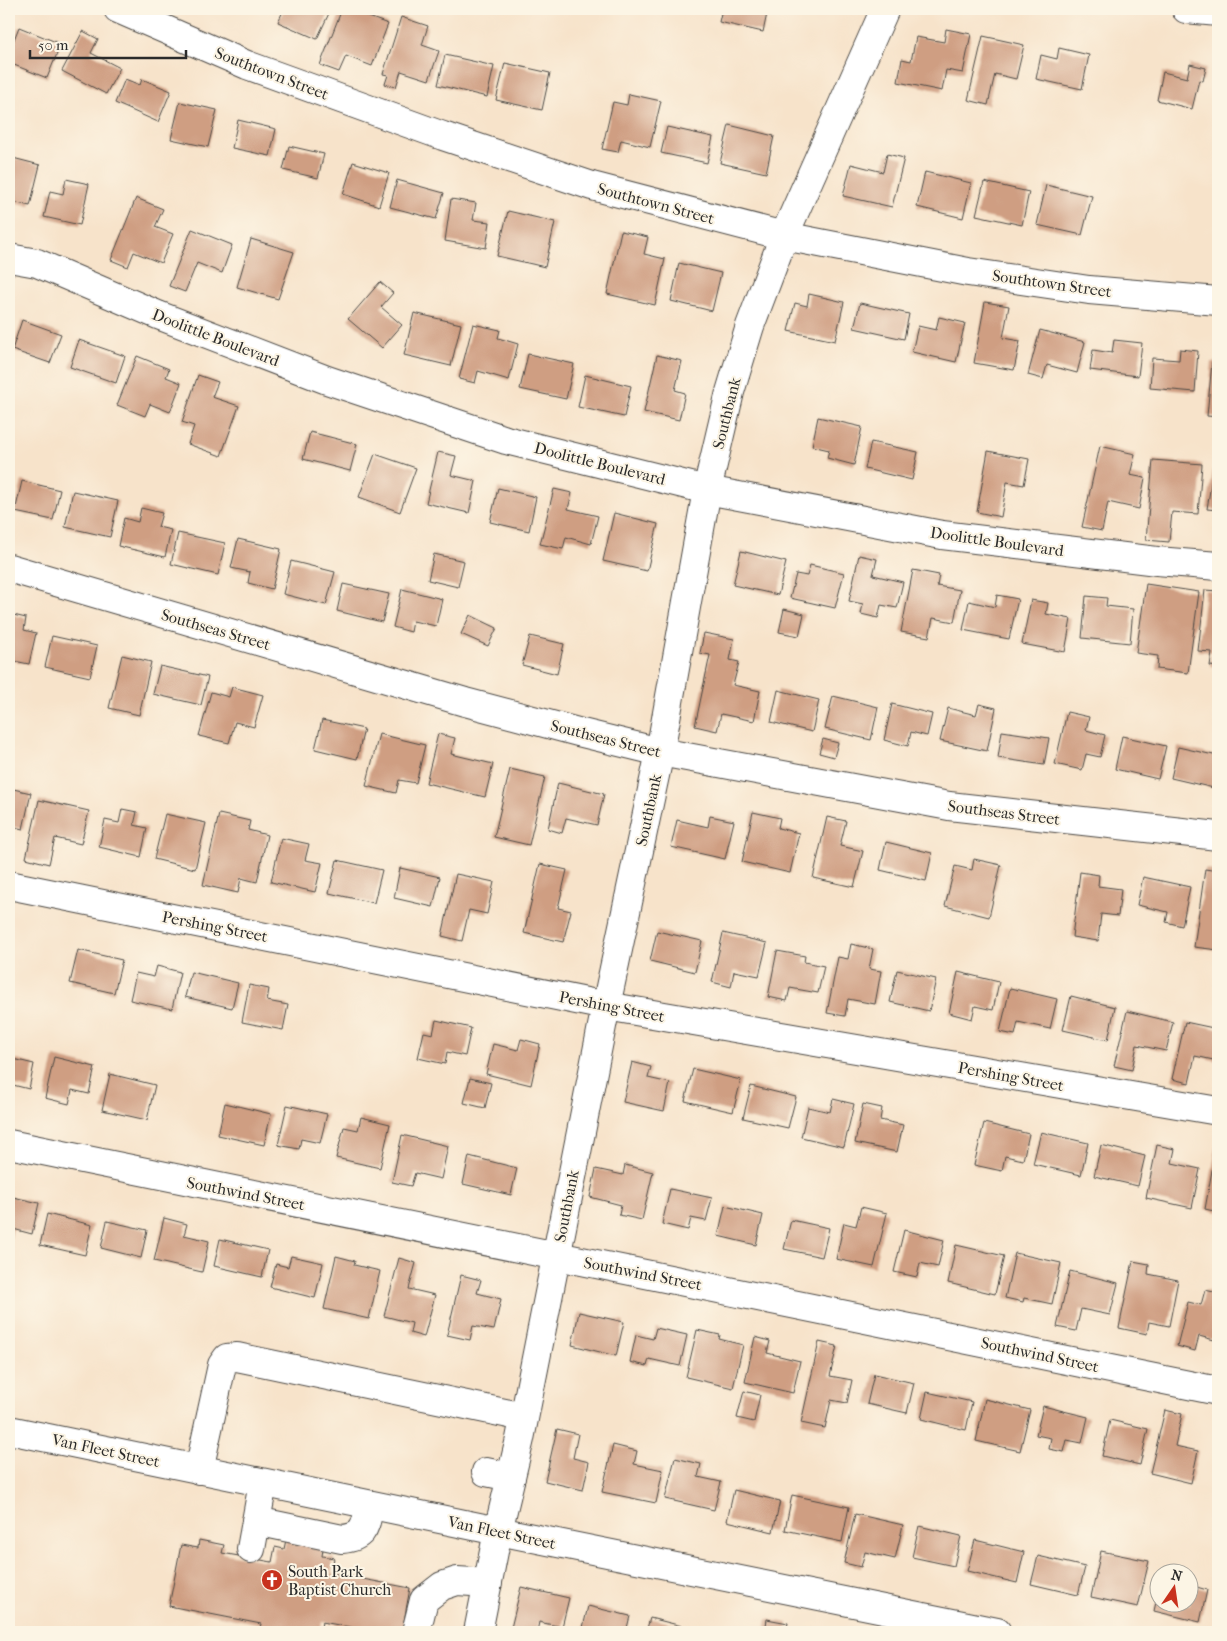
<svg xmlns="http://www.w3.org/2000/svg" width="1227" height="1641" font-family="'IM FELL French Canon',serif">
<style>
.building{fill:#cf9e82}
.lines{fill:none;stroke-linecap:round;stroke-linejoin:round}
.minor-casing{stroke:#4a4743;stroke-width:30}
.minor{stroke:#fff;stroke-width:28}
.labels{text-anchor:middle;stroke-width:4;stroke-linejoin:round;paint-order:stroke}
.street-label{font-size:16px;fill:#2b2b2b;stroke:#fcf5e5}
.poi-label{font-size:16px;fill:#2b2b2b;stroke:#fcf5e5;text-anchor:start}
</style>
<rect width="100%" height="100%" fill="#fcf5e5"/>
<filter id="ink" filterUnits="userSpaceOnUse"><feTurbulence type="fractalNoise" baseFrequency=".02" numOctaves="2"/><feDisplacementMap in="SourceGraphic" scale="10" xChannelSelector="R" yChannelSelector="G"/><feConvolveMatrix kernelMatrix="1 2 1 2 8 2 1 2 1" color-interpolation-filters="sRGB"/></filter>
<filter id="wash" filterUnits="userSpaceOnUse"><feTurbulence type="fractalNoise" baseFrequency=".0096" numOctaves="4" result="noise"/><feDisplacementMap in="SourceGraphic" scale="20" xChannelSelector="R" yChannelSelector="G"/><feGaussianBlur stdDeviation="1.12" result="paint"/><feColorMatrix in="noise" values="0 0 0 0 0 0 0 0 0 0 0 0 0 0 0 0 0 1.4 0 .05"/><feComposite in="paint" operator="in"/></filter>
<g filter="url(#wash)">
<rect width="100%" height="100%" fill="#f7e3ca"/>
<g id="blocks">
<g class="building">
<polygon points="284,9 331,9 317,39 278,22"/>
<polygon points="342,9 347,9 388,24 372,66 346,56 339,72 320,65"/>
<polygon points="722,9 768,9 763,32 719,22"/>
<polygon points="401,17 428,26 422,45 439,51 429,80 401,71 396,87 385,84 388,75 383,74"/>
<polygon points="19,27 61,44 47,78 9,63 9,52"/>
<polygon points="946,29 971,34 963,73 946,70 942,91 898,82 902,59 911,61 916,37 944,42"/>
<polygon points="83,31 98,39 91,53 120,68 106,94 62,71"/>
<polygon points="983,36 1024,45 1016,79 995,74 988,105 968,100"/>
<polygon points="1059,48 1089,55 1082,89 1036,79 1041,55 1057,59"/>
<polygon points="445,55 494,66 487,97 438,85"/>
<polygon points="505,63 550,73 542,110 496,100"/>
<polygon points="1190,64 1206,68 1203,81 1199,80 1192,109 1157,100 1163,72 1187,78"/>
<polygon points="125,79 140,85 142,79 171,91 158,122 115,103"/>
<polygon points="629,94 661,101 650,147 621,140 618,152 602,149 613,102 627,105"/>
<polygon points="180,102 217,110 208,147 171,139"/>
<polygon points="238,120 276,129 270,156 232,148"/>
<polygon points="729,125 774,136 766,173 720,163"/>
<polygon points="667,127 713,137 707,163 661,153"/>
<polygon points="289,146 324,154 318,178 283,170"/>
<polygon points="887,154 904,158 892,207 843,196 851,164 883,172"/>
<polygon points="9,157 40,165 30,206 9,201"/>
<polygon points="353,162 389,173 379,206 343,194"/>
<polygon points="925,172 971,183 963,218 917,207"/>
<polygon points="66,179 89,184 80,225 44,217 50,191 63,194"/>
<polygon points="397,180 444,193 436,219 390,207"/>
<polygon points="984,182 1029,192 1022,225 976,215"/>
<polygon points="1046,185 1092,196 1082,235 1037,225"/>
<polygon points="136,198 163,209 155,227 173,234 161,263 134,252 128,267 111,260"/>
<polygon points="451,199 476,203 473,220 490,222 486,248 445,241"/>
<polygon points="508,211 555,222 545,267 497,256"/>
<polygon points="192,229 232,245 222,273 197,263 185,292 169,286"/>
<polygon points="621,231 648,237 644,254 665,259 655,305 607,294"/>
<polygon points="251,239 294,252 278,299 237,287"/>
<polygon points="679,263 721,273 712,311 671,301"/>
<polygon points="380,282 393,293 381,307 402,325 382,348 348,319"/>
<polygon points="809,294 844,302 835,341 788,331 795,303 807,306"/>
<polygon points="985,302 1009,306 1003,338 1020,341 1014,370 974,363"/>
<polygon points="860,303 909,314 904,339 854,328"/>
<polygon points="414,313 461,324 451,366 404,355"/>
<polygon points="939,317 965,323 956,362 912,352 918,326 936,330"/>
<polygon points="22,320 61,334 50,363 12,350"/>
<polygon points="473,324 500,330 498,338 518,344 509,380 478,371 475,383 459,379"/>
<polygon points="1040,330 1085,342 1077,373 1047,365 1043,379 1028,375"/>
<polygon points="79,340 125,356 116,383 70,367"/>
<polygon points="1114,340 1142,343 1138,376 1090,370 1093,350 1112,353"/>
<polygon points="1180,349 1198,351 1195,392 1150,388 1152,358 1179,360"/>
<polygon points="528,354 574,364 566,399 520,389"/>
<polygon points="657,355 682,361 675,390 685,393 679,420 644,412"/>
<polygon points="137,356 169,369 166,377 181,383 170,412 150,404 145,416 117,405"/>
<polygon points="1212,362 1218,362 1218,417 1207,416"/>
<polygon points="198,375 218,382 212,397 239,406 221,456 188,444 194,426 182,422"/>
<polygon points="585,375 631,386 624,417 578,407"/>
<polygon points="818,417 862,427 854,465 827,458 829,450 812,446"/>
<polygon points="310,432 357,444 350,471 303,459"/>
<polygon points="871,442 918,452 912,480 865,469"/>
<polygon points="1100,446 1135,454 1130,475 1145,478 1139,509 1108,502 1102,531 1082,527"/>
<polygon points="988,451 1029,459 1024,485 1007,482 1001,517 977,512"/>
<polygon points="438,452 456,456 451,475 476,481 469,513 426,503"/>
<polygon points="375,454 416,468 400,512 359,497"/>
<polygon points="1153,460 1202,464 1198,514 1172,512 1169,542 1146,540"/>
<polygon points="1213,471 1218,472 1218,510 1207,509"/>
<polygon points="22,481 60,490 53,520 15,512"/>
<polygon points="498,488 536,497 529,531 490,522"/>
<polygon points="554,489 572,493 568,509 598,516 591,544 566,537 563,549 540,544"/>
<polygon points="73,491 118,501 110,537 65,527"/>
<polygon points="141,508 162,513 158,527 171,530 165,557 118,546 124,518 138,522"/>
<polygon points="614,513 658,524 647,571 603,561"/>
<polygon points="178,533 225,543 218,575 171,564"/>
<polygon points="238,539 281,549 272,589 248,583 250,572 231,568"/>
<polygon points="741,551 786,562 778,595 733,585"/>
<polygon points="434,554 464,561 458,587 428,580"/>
<polygon points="859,555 877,559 873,575 903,582 897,608 881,605 878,618 861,614 863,604 849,601"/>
<polygon points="291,561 335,572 326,605 283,594"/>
<polygon points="810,565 844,573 835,608 790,598 796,574 807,576"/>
<polygon points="913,570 939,575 937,586 960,590 954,622 933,618 929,637 901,632"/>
<polygon points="343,584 389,594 382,622 337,611"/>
<polygon points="1146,584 1199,592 1188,673 1157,669 1158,656 1136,653"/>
<polygon points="402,589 442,599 436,626 413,621 411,632 393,627"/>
<polygon points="1205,590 1218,591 1218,667 1210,666 1212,652 1198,651"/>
<polygon points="997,595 1018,599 1009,639 963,630 969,601 995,607"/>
<polygon points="1086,596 1107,598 1106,606 1133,609 1130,643 1082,638"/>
<polygon points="1031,600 1048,603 1046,614 1071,619 1065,652 1022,644"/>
<polygon points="784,609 804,614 799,636 779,632"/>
<polygon points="9,614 26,618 24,630 36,633 29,664 9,660"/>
<polygon points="470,615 497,628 488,646 461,634"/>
<polygon points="704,633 734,639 730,660 739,662 733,685 760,691 754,721 721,714 717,731 695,726 710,655 700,653"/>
<polygon points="52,636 97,646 90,677 45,667"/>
<polygon points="530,636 564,644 557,674 522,665"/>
<polygon points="122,655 151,662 139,715 109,708"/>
<polygon points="160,666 208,677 201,705 153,694"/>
<polygon points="232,687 263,695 254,727 235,722 229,743 199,736 211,692 229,697"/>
<polygon points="778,690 819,700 812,732 771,722"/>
<polygon points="833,696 878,707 871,740 825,729"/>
<polygon points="892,704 932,714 927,736 911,732 908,746 884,740"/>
<polygon points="979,704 996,708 987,751 940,741 948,708 976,715"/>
<polygon points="1067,712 1089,717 1086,730 1105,735 1100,757 1086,754 1082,770 1055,764"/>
<polygon points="322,720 364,729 357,759 315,749"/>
<polygon points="1002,731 1049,738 1044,765 998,758"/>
<polygon points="379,734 425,745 416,783 399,780 396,793 366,786"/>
<polygon points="438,734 455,738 451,754 493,764 485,797 426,783"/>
<polygon points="1122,736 1166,746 1158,779 1115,769"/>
<polygon points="823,739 838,743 834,757 819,753"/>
<polygon points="1178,747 1218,756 1218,789 1171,778"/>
<polygon points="510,769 545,777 529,845 494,837"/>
<polygon points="558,783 604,794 597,825 566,818 562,833 548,829"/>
<polygon points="9,788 31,793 23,829 9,826"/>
<polygon points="39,800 89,811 81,844 55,838 49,864 26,858"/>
<polygon points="122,809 137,812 134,825 147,828 141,857 99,847 105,820 119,823"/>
<polygon points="753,812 780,818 778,828 799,833 790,873 742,862"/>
<polygon points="165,814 206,823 195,869 154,859"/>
<polygon points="219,814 250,821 248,830 267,835 257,882 241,878 238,893 203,885"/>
<polygon points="710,816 734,821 725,859 671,847 677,820 708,827"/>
<polygon points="827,817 846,821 840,846 863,851 854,887 813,878"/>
<polygon points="281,838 309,844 305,860 322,863 315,892 271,882"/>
<polygon points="886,842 932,853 926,881 880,870"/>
<polygon points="974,859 1001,865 989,917 945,906 955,866 972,870"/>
<polygon points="337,860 382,870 374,903 329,893"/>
<polygon points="540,864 567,870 558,908 571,911 563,942 524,933"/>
<polygon points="400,868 440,877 433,907 394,898"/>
<polygon points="1205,869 1218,871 1218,950 1194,947"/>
<polygon points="1080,872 1099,875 1098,886 1121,889 1118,916 1101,914 1098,941 1072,937"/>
<polygon points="456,874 494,882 487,914 469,910 462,941 442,936"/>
<polygon points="1143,877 1190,887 1182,926 1166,922 1168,912 1137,905"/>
<polygon points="657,931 702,941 695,972 650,961"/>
<polygon points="723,933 767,943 759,976 734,971 731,987 712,982"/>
<polygon points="851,944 873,949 869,969 881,971 875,1004 848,999 845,1016 827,1013 838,957 848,959"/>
<polygon points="78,950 122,960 114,993 70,983"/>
<polygon points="777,951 805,956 804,962 824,966 818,993 790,988 787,1001 768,997"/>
<polygon points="157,966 180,972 172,1009 130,1000 136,973 154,977"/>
<polygon points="897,970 936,979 929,1011 890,1002"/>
<polygon points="191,972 238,983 232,1008 185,997"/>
<polygon points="958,972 999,982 993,1010 975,1006 972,1019 949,1013"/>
<polygon points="249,985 269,989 267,1001 288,1005 283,1030 242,1022"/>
<polygon points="1010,988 1057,999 1050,1029 1018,1022 1015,1035 1000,1032"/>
<polygon points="1071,996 1115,1007 1108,1040 1063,1030"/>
<polygon points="1127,1011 1173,1022 1166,1051 1137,1045 1132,1070 1114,1066"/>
<polygon points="436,1020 471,1028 465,1056 447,1052 445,1064 418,1058 424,1032 433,1034"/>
<polygon points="1185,1022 1218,1029 1218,1061 1195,1056 1189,1083 1172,1079"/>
<polygon points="521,1039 540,1044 531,1085 486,1074 493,1044 518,1050"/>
<polygon points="54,1057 95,1067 89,1094 72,1090 69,1104 45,1098"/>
<polygon points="9,1058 34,1064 29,1089 9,1084"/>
<polygon points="632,1062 651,1067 648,1078 670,1083 664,1111 623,1102"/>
<polygon points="693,1069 741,1080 733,1112 685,1101"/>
<polygon points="110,1074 155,1085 147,1120 102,1110"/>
<polygon points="470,1078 491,1083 485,1108 464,1103"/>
<polygon points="751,1086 796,1097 788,1128 743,1118"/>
<polygon points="833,1099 854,1104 844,1147 801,1137 808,1107 830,1112"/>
<polygon points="225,1103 271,1114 264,1145 218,1135"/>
<polygon points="863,1104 882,1108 880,1120 903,1125 897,1152 855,1143"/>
<polygon points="287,1105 327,1114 320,1143 301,1139 299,1149 278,1145"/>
<polygon points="361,1117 390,1124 380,1168 336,1158 344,1127 358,1130"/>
<polygon points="984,1123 1029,1134 1023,1160 1005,1156 1002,1171 974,1165"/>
<polygon points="1041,1132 1088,1143 1081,1175 1033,1164"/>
<polygon points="402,1135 448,1146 441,1179 415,1173 411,1186 392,1182"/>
<polygon points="1217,1143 1218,1143 1218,1212 1205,1209"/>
<polygon points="1101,1145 1145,1156 1138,1186 1094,1176"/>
<polygon points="1157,1145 1175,1149 1172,1163 1200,1169 1192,1208 1146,1198"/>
<polygon points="469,1156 517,1168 511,1195 463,1184"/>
<polygon points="625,1165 653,1172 642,1220 619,1215 621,1205 590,1197 596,1169 623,1175"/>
<polygon points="670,1189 712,1198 706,1221 691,1218 688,1230 662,1224"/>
<polygon points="9,1196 39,1203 32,1234 13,1229 10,1241 9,1240"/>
<polygon points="725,1206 763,1215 756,1245 718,1236"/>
<polygon points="861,1207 887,1213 874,1267 836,1259 844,1223 856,1226"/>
<polygon points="47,1214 92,1225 85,1255 40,1245"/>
<polygon points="164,1218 187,1224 184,1235 209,1241 202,1272 154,1261"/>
<polygon points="791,1220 829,1228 822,1257 784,1249"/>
<polygon points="107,1221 147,1230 141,1258 101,1248"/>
<polygon points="904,1230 944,1240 938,1267 920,1263 917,1277 894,1272"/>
<polygon points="220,1239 268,1250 262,1277 214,1266"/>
<polygon points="956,1245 1004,1256 995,1294 948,1283"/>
<polygon points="1015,1253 1061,1263 1052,1304 1024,1298 1023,1302 1005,1298"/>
<polygon points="291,1256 323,1263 315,1298 270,1287 276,1264 288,1267"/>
<polygon points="336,1256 355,1261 354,1265 380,1271 369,1319 324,1309"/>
<polygon points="399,1258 416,1263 409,1289 435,1295 424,1337 410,1333 412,1323 384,1316"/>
<polygon points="1133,1261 1149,1264 1148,1274 1178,1280 1169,1326 1149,1322 1147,1334 1119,1328"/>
<polygon points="1070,1271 1118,1283 1110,1315 1081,1309 1076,1331 1057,1327"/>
<polygon points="461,1275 481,1280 477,1293 501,1299 494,1330 473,1326 470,1340 447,1335"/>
<polygon points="1205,1290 1218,1293 1218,1341 1199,1336 1195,1351 1177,1346 1188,1302 1201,1305"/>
<polygon points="579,1312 624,1322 616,1356 572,1345"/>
<polygon points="656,1328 687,1335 680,1366 649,1359 647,1366 630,1362 636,1335 653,1339"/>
<polygon points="697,1330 720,1335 719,1339 743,1345 733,1388 686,1377"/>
<polygon points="755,1337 770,1341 767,1353 800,1361 793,1393 745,1382"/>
<polygon points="819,1342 837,1346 830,1376 852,1380 847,1403 831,1400 825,1428 801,1423"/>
<polygon points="874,1374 914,1383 907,1413 867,1404"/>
<polygon points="744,1391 760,1395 754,1422 737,1418"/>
<polygon points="927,1392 972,1402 966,1430 921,1419"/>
<polygon points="985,1399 1030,1410 1020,1451 976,1441"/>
<polygon points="1043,1406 1088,1417 1082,1443 1067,1440 1064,1452 1049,1449 1051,1438 1036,1435"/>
<polygon points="1165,1410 1182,1414 1175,1446 1198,1451 1191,1483 1150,1473"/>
<polygon points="1110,1420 1148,1429 1140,1465 1102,1456"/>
<polygon points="557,1429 578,1434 573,1458 589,1462 583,1490 545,1481"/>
<polygon points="613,1445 637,1451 634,1464 663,1470 656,1503 602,1492"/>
<polygon points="675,1458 701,1464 698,1477 721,1482 714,1510 665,1499"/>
<polygon points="734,1490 780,1501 773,1532 727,1521"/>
<polygon points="792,1495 849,1507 842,1542 785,1530"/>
<polygon points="855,1514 903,1525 895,1559 865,1552 861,1567 844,1563"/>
<polygon points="919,1526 961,1536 954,1566 912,1557"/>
<polygon points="287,1535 324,1542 322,1556 334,1558 331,1573 410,1588 402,1632 378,1632 322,1622 320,1632 259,1632 261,1624 169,1606 181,1545 198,1548 199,1540 224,1545 222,1553 272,1562 275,1547 284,1549"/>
<polygon points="975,1540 1024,1552 1017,1583 967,1571"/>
<polygon points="1101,1551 1149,1561 1138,1607 1091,1597"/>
<polygon points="1038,1556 1085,1567 1078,1595 1031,1584"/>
<polygon points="1164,1568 1185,1573 1185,1574 1162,1574"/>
<polygon points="1190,1585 1207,1590 1200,1622 1154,1611 1159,1589 1160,1604 1190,1604"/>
<polygon points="521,1587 569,1598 562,1627 539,1622 537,1632 510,1632"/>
<polygon points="588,1606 630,1616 626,1632 582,1632"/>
<polygon points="650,1618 690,1628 689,1632 646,1632"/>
<polygon points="767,1619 788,1623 786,1632 765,1632"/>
</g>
</g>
</g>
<g filter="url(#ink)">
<use href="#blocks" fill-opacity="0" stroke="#4a4743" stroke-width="1"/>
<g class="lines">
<g class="minor-casing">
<g id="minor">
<polyline points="118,9 247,65 443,136 592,186 784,236 968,272 1089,290 1218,301"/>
<polyline points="1186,9 1218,12"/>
<polyline points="9,258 37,263 158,315 327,380 506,440 707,490 942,535 1157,561 1218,566"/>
<polyline points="9,568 465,702 578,732 660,752 949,806 1218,836"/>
<polyline points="9,885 606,1006 1218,1111"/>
<polyline points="9,1144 1218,1391"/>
<polyline points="9,1430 498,1531 997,1632"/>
<polyline points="199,1470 222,1365 227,1358 237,1357 524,1417"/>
<polyline points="486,1472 511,1477"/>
<path d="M 256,1521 L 342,1539 C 366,1537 365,1525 370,1505"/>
<polyline points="251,1549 263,1483"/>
<polyline points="416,1632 424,1600 442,1586 457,1581 488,1583"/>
<polyline points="478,1632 498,1531 520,1439 606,1006 660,752 707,490 730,392 750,326 784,236 885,9"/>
</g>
</g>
<use href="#minor" class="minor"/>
</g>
</g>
<defs>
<g id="church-disc" transform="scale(1.125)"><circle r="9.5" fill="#c8321e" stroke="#fcf5e5"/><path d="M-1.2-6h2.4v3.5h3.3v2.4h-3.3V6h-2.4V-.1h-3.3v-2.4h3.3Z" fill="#fff"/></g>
</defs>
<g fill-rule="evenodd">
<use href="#church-disc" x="272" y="1580"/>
</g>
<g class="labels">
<g class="street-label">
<text transform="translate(272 73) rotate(21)" y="6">Southtown Street</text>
<text transform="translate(656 203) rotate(15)" y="6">Southtown Street</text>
<text transform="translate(1052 283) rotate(8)" y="6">Southtown Street</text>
<text transform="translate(216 337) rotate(21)" y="6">Doolittle Boulevard</text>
<text transform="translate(726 413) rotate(-76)" y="6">Southbank</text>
<text transform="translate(600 463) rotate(14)" y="6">Doolittle Boulevard</text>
<text transform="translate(997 541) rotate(8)" y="6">Doolittle Boulevard</text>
<text transform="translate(216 629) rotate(16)" y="6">Southseas Street</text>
<text transform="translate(606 738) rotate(14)" y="6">Southseas Street</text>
<text transform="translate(648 810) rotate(-78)" y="6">Southbank</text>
<text transform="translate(1004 812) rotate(7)" y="6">Southseas Street</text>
<text transform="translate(215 926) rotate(11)" y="6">Pershing Street</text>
<text transform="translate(612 1006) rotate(11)" y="6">Pershing Street</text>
<text transform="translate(1011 1076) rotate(10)" y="6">Pershing Street</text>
<text transform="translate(246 1193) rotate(11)" y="6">Southwind Street</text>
<text transform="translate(566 1206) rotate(-79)" y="6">Southbank</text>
<text transform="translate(643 1273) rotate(11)" y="6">Southwind Street</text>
<text transform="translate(1040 1354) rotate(12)" y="6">Southwind Street</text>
<text transform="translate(106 1450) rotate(12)" y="6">Van Fleet Street</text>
<text transform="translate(502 1532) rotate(12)" y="6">Van Fleet Street</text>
</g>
<g class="poi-label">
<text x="288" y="1577">South Park<tspan x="288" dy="18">Baptist Church</tspan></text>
</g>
</g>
<rect width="1227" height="1641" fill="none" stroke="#fcf5e5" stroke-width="30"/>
<g transform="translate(1174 1588) rotate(13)"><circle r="24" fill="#fcf5e5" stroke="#a8a49b"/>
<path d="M0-4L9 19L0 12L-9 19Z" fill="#c8321e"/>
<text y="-8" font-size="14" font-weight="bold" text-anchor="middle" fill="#2b2b2b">N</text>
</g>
<path d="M30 50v8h156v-8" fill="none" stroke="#2b2b2b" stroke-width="2.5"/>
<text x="38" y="50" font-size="15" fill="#2b2b2b" stroke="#fcf5e5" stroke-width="4" paint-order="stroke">50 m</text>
</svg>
